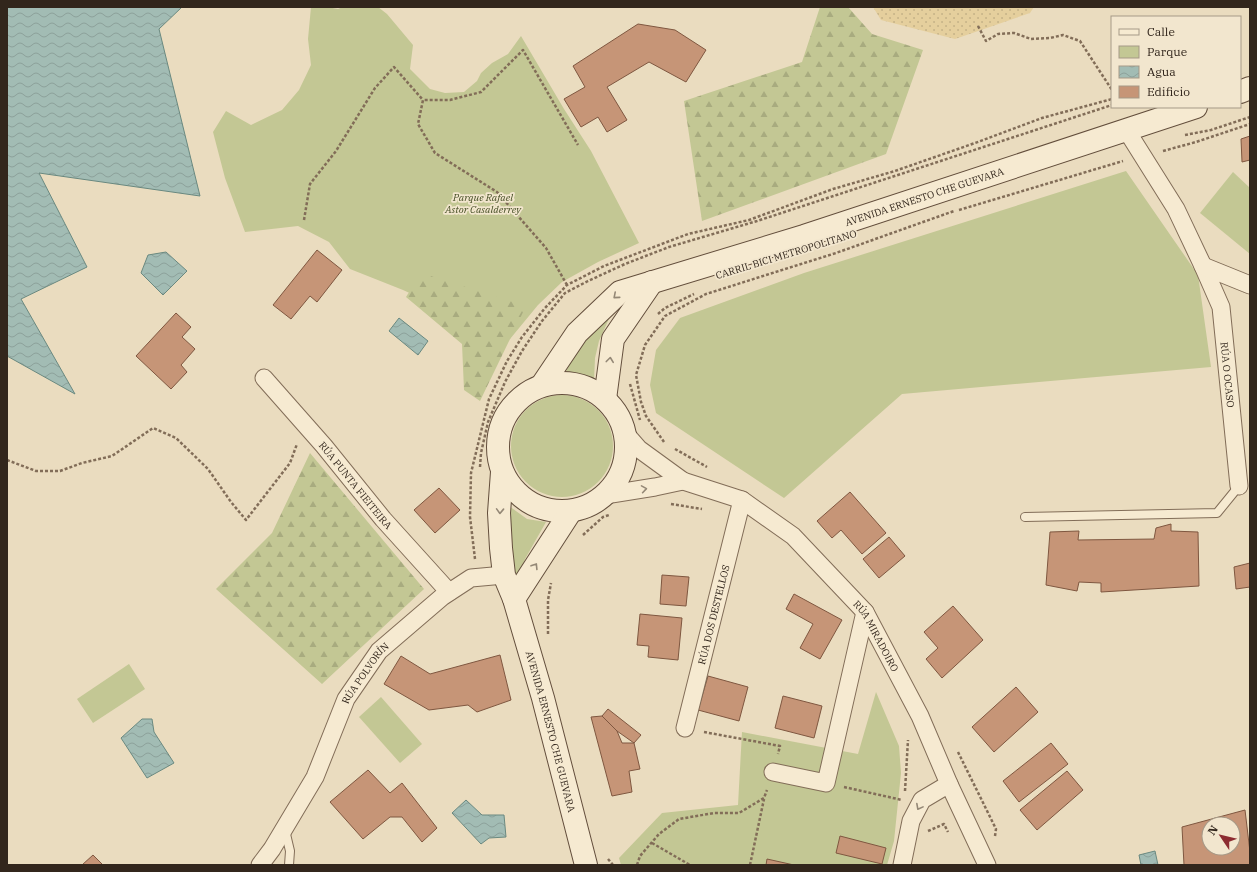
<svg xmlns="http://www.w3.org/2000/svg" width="1257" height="872" font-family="'IBM Plex Serif',serif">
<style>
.green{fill:#c3c794}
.forest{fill:url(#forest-firs)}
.sand{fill:url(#sand-dots)}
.water{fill:url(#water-waves);stroke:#6a8980}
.building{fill:#c69577;stroke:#7f5740;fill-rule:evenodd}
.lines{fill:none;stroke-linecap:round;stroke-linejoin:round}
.service-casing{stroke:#826d58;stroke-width:10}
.minor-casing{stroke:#826d58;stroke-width:19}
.secondary-casing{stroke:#634e3c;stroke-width:24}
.path{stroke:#826d58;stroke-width:2.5;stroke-dasharray:3 2;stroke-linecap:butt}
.service{stroke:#f6ead1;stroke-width:8}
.minor{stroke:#f6ead1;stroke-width:17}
.secondary{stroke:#f6ead1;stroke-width:22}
.oneway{stroke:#948876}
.labels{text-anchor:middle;stroke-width:3.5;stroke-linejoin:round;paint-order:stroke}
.park-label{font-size:10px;font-style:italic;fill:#444d24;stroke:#f2e6ce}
.street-label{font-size:10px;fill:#32261c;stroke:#f2e6ce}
</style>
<defs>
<pattern id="forest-firs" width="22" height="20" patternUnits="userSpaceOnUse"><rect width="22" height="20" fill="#c3c794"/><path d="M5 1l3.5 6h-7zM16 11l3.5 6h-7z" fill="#a8ab7f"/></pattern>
<pattern id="sand-dots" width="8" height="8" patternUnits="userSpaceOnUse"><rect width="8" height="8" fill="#e5cf9d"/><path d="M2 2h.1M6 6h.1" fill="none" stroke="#c5b287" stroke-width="1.8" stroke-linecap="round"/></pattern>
<pattern id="water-waves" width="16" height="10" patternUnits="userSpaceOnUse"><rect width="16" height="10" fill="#a2bcb4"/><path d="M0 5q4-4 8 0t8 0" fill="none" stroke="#8ca19a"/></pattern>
</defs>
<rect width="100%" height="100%" fill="#eadcbf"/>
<g class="green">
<polygon points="311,7 327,7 338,9 343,7 378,7 387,14 413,45 410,69 430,89 445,93 464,92 477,81 481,73 492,63 508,54 521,36 564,109 591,151 639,243 598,262 562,282 538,305 510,339 403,290 350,269 329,242 298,226 245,232 225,178 213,132 226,111 251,125 282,110 299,90 311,65 308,39"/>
<polygon points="1126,171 1198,275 1211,367 902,394 784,498 656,413 650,385 656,350 680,318 804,273"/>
<polygon points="1233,172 1250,188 1250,254 1200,213"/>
<polygon points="612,312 599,341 595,358 594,381 565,374 575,351"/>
<circle cx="562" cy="446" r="51"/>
<polygon points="509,506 527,519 546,522 525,559 519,579 515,577"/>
<polygon points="129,664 145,689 93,723 77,699"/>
<polygon points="876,692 899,746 901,773 894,841 887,865 621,865 619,858 662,813 738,805 742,732 858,754"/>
<polygon points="381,697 422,744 400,763 359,717"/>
</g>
<g class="forest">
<polygon points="820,7 848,7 872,34 923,50 886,154 702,221 684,101 802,62"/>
<polygon points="421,273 526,306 480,401 464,390 462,344 406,297"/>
<polygon points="310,453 424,589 322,684 216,589 272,533"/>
</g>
<polygon class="sand" points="873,7 1034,7 1030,13 955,39 881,20"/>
<g class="water">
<polygon points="7,7 182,7 159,29 200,196 39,173 87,267 21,299 75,394 7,356"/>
<polygon points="166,252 187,271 163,295 141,273 148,255"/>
<polygon points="399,318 428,341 418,355 389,331"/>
<polygon points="142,719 152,719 154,732 174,763 147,778 121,738"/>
<polygon points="466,800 482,815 504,815 506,837 489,838 481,844 452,813"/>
<polygon points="1155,851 1158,865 1141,865 1139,855"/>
</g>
<g class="building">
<polygon points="638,24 675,30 706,50 686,82 649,62 607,87 627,120 607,132 598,117 581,127 564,99 585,87 573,66"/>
<polygon points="1250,136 1250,160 1242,162 1241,139"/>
<polygon points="317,250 342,270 317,302 310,296 291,319 273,305"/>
<polygon points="176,313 191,327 182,337 195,349 181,365 187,372 171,389 136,356"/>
<polygon points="439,488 460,510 435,533 414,510"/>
<polygon points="850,492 886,533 862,554 841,530 832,538 817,521"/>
<polygon points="1171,524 1171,531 1198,532 1199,586 1101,592 1101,583 1079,582 1077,591 1046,585 1050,532 1079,531 1078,540 1154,539 1156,528"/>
<polygon points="889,537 905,556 879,578 863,559"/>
<polygon points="1250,563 1250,587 1236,589 1234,567"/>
<polygon points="662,575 689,577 686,606 660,604"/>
<polygon points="794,594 842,620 820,659 800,648 813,624 786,609"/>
<polygon points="953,606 983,640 942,678 926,659 938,648 924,632"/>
<polygon points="640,614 682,618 678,660 648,657 649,646 637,645"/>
<polygon points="500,655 511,700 477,712 468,705 429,710 384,684 401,656 430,674"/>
<polygon points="708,676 748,687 739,721 698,710"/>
<polygon points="1016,687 1038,712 994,752 972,727"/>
<polygon points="783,696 822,706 814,738 775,728"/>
<polygon points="608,709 641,735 634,743 617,731 602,716"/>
<polygon points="602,716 617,731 622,743 634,743 640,769 629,771 632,792 612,796 591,717"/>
<polygon points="1051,743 1068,764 1019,802 1003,781"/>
<polygon points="368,770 390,793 402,783 437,828 422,842 402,817 390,817 363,839 330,802"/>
<polygon points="1067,771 1083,790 1037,830 1020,810"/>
<path d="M 1245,810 L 1250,852 L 1250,865 L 1184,865 L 1182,827 ZM 1209,824 L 1233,824 L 1233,848 L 1209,848 Z"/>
<polygon points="840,836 886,848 882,864 836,853"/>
<polygon points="93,855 103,865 82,865"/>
<polygon points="767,859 794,865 766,865"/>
</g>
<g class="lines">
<g class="service-casing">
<g id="service">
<polyline points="1025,517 1217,513 1239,486"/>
<polyline points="285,830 290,851 289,865"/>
</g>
</g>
<g class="minor-casing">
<g id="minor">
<path id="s1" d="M 1127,131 L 1176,209 L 1203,266 L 1221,307 L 1239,486"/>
<polyline points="1203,266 1250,285"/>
<path id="s2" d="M 264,378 L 324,446 L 383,519 L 449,592"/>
<path id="s3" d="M 625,433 L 639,449 L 683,481 L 742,500 L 793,536 L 865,612 L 920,716 L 949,784 L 987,865"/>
<polyline points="605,495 655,487 683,481"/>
<path id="s4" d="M 685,728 L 742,500"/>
<polyline points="773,772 826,783 865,612"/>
<path id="s5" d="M 260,865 L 272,849 L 315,777 L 346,699 L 379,651 L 442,597 L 471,578 L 504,575"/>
<polyline points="902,865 911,821 922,800 949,784"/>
</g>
</g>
<g class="secondary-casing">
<g id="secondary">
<polyline points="1240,92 1250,88"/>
<circle cx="562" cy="447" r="64"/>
<path id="s6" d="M 542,385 L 577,333 L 620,292 L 804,236 L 1196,107"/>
<polyline points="605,399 613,339 652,282"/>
<path id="s7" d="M 502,472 L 499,513 L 501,548 L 504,575 L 514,599 L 543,698 L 586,865"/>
<polyline points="514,599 571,511"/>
</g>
</g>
<g class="path">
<polyline points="978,26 986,41 998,34 1014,33 1031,39 1050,38 1063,35 1080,41 1112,90"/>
<polyline points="1185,135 1211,130 1250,117"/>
<polyline points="1163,151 1196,142 1250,124"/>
<polyline points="959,210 1123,161"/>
<polyline points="304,220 310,184 336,151 375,88 394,67 423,100"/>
<polyline points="567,285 546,248 497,192 435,153 418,124 423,100 450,100 481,92 523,50 578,145"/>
<polyline points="658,314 665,308 694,294"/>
<polyline points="630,384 640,420"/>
<polyline points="664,442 646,416 641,402 636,375 645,345 665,316 706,294 836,253 954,211"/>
<polyline points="675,449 707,467"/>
<polyline points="7,460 36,471 60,471 82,463 112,456 153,428 176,438 208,469 231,502 246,520 290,463 297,444"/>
<polyline points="480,467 481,453 488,422 505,382 522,351 542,321 565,293 588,281 625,264 669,247 757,221 1112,105"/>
<polyline points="671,504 702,509"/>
<polyline points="583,535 603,517 609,515"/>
<polyline points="475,559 470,517 471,473 489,399 507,361 522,337 545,308 567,285 604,266 688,234 749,220 833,189 895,171 975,143 1042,118 1112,99"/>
<polyline points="548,634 548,600 551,583"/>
<polyline points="704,732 780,746 778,754"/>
<polyline points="958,752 996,829 995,836"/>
<polyline points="844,787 902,800"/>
<polyline points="905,791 908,740"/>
<polyline points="928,831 944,824 948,832"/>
<polyline points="652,843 690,865"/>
<polyline points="608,859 613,865"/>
<polyline points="637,865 640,856 659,834 679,819 714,813 739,813 764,798 767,790"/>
<polyline points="750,865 764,799"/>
</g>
<use href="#service" class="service"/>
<use href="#minor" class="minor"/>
<use href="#secondary" class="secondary"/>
</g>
<defs><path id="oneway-chevron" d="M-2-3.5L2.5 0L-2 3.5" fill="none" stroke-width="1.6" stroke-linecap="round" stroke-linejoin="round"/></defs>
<g class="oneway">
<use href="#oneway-chevron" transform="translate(616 296) rotate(139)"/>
<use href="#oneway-chevron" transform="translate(610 360) rotate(-83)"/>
<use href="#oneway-chevron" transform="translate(644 489) rotate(-9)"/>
<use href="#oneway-chevron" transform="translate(500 511) rotate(92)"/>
<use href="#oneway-chevron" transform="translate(535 566) rotate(-58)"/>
<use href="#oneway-chevron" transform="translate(919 807) rotate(118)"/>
</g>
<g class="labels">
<g class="park-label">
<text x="483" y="201">Parque Rafael<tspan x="483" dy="12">Astor Casalderrey</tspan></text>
</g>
<g class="street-label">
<text dy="4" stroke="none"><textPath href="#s6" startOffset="441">AVENIDA ERNESTO CHE GUEVARA</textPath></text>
<text transform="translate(786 254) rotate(-17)" y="4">CARRIL BICI METROPOLITANO</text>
<text dy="4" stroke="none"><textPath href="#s1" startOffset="268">RÚA O OCASO</textPath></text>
<text dy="4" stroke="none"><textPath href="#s2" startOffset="141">RÚA PUNTA FIEITEIRA</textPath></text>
<text dy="4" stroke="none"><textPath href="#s4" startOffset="117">RÚA DOS DESTELLOS</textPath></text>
<text dy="4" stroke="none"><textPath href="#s3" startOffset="331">RÚA MIRADOIRO</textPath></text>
<text dy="4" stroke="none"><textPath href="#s5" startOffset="220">RÚA POLVORÍN</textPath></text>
<text dy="4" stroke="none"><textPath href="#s7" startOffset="267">AVENIDA ERNESTO CHE GUEVARA</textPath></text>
</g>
</g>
<rect width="1257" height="872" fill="none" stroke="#32261c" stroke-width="16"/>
<rect x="1111" y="16" width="130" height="92" fill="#f2e6ce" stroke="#a59987"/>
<rect x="1119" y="29" width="20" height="6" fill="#f6ead1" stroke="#a59987"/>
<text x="1147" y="36" font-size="12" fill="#32261c">Calle</text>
<rect x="1119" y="46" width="20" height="12" fill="#c3c794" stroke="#a59987"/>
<text x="1147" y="56" font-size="12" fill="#32261c">Parque</text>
<rect x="1119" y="66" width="20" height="12" fill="url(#water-waves)" stroke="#a59987"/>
<text x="1147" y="76" font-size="12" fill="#32261c">Agua</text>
<rect x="1119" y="86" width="20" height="12" fill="#c69577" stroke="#a59987"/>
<text x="1147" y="96" font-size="12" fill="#32261c">Edificio</text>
<g transform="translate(1221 836) rotate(305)"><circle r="19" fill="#f2e6ce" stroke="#a59987"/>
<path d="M0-3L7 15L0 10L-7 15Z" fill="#8d2c31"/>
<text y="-6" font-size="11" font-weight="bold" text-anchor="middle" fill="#32261c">N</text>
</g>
</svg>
